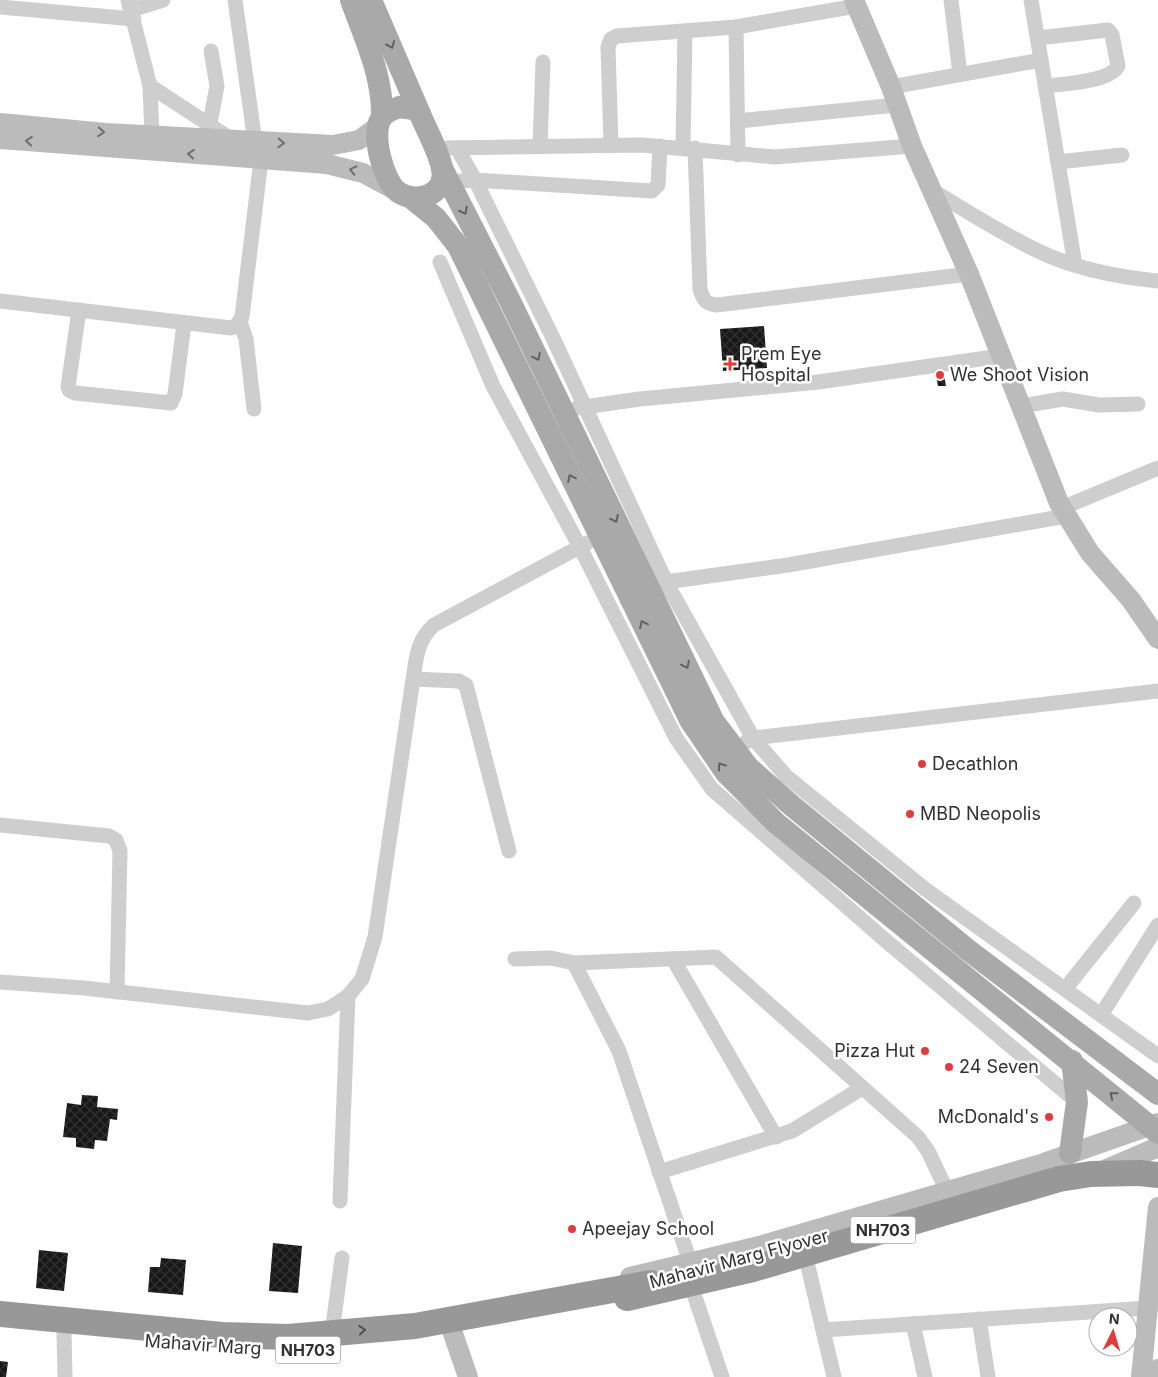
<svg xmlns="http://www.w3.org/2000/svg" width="1158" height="1377" font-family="Inter,sans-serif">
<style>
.building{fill:url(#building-cross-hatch)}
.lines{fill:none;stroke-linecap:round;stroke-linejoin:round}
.street{stroke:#cecece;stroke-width:15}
.secondary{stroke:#bbb;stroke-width:20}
.primary{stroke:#a9a9a9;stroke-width:22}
.highway{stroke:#989898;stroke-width:26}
.highway-bridge{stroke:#989898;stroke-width:26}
.oneway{stroke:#616161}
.oneway2{stroke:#6f6f6f}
.oneway3{stroke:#505050}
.poi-dot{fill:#df3d3c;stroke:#fff;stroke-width:2}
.labels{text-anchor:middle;stroke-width:5;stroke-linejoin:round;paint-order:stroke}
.shield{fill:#fff;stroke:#6f6f6f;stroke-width:1}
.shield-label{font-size:16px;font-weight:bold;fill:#313131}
.poi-label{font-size:18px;fill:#313131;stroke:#fff;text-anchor:start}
.street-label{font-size:18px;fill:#313131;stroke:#fff}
</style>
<defs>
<pattern id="building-cross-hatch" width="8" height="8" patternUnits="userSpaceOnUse" patternTransform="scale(1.25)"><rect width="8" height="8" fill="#181818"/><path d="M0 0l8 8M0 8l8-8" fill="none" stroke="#313131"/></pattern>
</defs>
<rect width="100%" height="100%" fill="#fff"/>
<g class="building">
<polygon points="764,326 767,368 723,371 720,329"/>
<polygon points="943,370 946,386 938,386 935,371"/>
<polygon points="82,1095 98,1096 97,1107 118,1109 117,1120 110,1119 107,1141 95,1140 94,1149 76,1147 76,1138 63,1137 67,1103 81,1105"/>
<polygon points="273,1243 302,1246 298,1293 269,1291"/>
<polygon points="39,1250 68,1253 64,1291 36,1288"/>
<polygon points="161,1258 186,1260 183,1295 148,1292 150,1267 160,1267"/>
<polygon points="0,1361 8,1362 6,1377 0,1377"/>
</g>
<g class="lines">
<g class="street">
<polyline points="128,0 150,86 152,135"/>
<polyline points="235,0 255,142"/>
<polyline points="951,0 960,74"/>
<polyline points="1031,0 1075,265"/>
<polyline points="0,7 134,19"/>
<polyline points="131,10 163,0"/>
<polyline points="736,27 738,155"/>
<path d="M 1038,38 L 1108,30 L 1112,35 L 1118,66 C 1110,82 1062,84 1045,86"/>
<polyline points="150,86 234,141"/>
<polyline points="891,87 1041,60"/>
<polyline points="738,121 897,105"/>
<polyline points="210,123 217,86 211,51"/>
<polyline points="611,145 608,47 611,39 617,36 736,27 856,6"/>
<polyline points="540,146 543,62"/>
<polyline points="683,147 685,31"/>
<polyline points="448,148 642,145 775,157 912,146"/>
<polyline points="457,148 475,180 554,340 666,582 753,738 786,776 925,889 1158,1056"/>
<path d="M 695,148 L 700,289 C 703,300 706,304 717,305 L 969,274"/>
<polyline points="1058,162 1122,155"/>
<polyline points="450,182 475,180 652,191 658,185 660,146"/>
<path d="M 933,191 C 967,211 1001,233 1036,250 C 1072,268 1118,277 1158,281"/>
<polyline points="440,262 493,386 580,547 676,738 712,789 885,940 1077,1102"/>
<polyline points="0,301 231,328 237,325 242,317 261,160"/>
<polyline points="79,310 68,387 69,390 75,393 171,403 175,394 184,324"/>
<polyline points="240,322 246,339 254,409"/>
<polyline points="1021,406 1063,399 1099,405 1138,404"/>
<polyline points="577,408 640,399 818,382 1001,356"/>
<polyline points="1062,508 1158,468"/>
<polyline points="658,583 788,565 1066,516"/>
<polyline points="413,679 459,681 466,685 509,851"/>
<polyline points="746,742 753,738 1158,691"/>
<polyline points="0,825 109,836 116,840 120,851 117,992"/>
<polyline points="515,959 551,958 574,963 716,957 918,1137 928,1151 947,1191"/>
<polyline points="673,959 776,1137"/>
<polyline points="574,963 619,1051 690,1262"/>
<path d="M 0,982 L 84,988 L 308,1013 L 328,1009 L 348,996 L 362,979 L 375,937 L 413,679 C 416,659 417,640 434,625 L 587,543"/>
<polyline points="1065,989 1134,903"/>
<polyline points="1101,1015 1158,925"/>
<polyline points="659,1172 792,1131 862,1088"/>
<polyline points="340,1201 348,996"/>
<polyline points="807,1262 834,1377"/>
<polyline points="694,1294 722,1377"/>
<polyline points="979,1319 988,1377"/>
<polyline points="913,1324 925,1377"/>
<polyline points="823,1330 1148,1308"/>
<polyline points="64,1333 65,1377"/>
<polyline points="332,1333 342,1258"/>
</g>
<g class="secondary">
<polyline points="854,0 891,87 912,146 969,274 1059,503 1090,553 1131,600 1158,639"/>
<polyline points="0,123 106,133 333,145 359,140 377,127"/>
<polyline points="0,139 327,164 363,173 397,191"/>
<polyline points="1102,1171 1158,1147"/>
<polyline points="630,1277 759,1246 1041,1164 1158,1123"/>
<polyline points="448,1319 468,1377"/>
<polyline points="1141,1377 1158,1207"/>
<polyline points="1157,1377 1158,1369"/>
</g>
<g class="primary">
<path d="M 351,0 C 365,39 383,76 382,117"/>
<polyline points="371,0 420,114"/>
<path d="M 399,107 L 414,109 L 420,114 C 427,131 438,150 442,168 C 448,194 417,205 398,192 C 383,181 370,132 382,117 C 387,111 392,110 399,107 Z"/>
<polyline points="442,168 510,301 714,722 748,767 791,805 968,950 1158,1094"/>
<polyline points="410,197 436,218 458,246 690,720 726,773 776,823 1158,1133"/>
<polyline points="1070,1153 1077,1102 1072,1061"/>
</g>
<g class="highway">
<polyline points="1139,1173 1158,1175"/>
<polyline points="0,1314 222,1335 288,1337 415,1326 651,1283"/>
</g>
<polyline class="highway-bridge" points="627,1298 753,1269 1059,1179 1091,1174 1139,1173"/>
</g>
<defs><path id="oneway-chevron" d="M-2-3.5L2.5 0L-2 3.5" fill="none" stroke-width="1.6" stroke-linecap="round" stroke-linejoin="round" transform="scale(1.25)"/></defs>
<g class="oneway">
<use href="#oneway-chevron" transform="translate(391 45) rotate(67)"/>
<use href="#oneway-chevron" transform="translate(464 211) rotate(63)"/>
<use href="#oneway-chevron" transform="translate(537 357) rotate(64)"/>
<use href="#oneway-chevron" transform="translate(571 478) rotate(-116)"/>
<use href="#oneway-chevron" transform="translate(615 519) rotate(64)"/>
<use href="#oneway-chevron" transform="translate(643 624) rotate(-116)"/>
<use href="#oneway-chevron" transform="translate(686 665) rotate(64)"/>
<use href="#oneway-chevron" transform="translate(721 766) rotate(-126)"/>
<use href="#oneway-chevron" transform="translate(1113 1095) rotate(-141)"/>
</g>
<g class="oneway2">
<use href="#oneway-chevron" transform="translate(101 132) rotate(5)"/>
<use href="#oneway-chevron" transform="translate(29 141) rotate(-175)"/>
<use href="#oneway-chevron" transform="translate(281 143) rotate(3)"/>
<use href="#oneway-chevron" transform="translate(191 154) rotate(-175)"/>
<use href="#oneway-chevron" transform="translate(353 170) rotate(-167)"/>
</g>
<use class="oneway3" href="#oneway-chevron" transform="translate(362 1330) rotate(-5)"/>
<g class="poi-dot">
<path d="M727.5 356.5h5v5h5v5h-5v5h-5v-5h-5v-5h5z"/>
<circle cx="940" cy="375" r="5"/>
<circle cx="922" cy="764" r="5"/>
<circle cx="910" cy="814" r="5"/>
<circle cx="925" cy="1051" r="5"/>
<circle cx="949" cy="1067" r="5"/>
<circle cx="1049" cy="1117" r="5"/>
<circle cx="572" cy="1229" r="5"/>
</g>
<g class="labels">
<g class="shield">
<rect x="850.5" y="1216.5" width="65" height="27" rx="4"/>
<rect x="275.5" y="1336.5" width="65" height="27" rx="4"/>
</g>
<g class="shield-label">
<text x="883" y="1236">NH703</text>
<text x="308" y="1356">NH703</text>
</g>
<g class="poi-label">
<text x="741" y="360">Prem Eye<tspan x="741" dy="21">Hospital</tspan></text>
<text x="950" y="381">We Shoot Vision</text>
<text x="932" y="770">Decathlon</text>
<text x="920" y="820">MBD Neopolis</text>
<text x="915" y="1057" text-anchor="end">Pizza Hut</text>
<text x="959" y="1073">24 Seven</text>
<text x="1039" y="1123" text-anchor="end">McDonald's</text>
<text x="582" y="1235">Apeejay School</text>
</g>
<g class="street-label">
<text transform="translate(739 1259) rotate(-15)" y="6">Mahavir Marg Flyover</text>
<text transform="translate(203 1345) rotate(4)" y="6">Mahavir Marg</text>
</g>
</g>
<g transform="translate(1113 1332) rotate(5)"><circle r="24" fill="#ffffff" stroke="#adadad"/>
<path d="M0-4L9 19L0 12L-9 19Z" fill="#df3d3c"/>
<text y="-8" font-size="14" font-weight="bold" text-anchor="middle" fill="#313131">N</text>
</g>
</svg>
